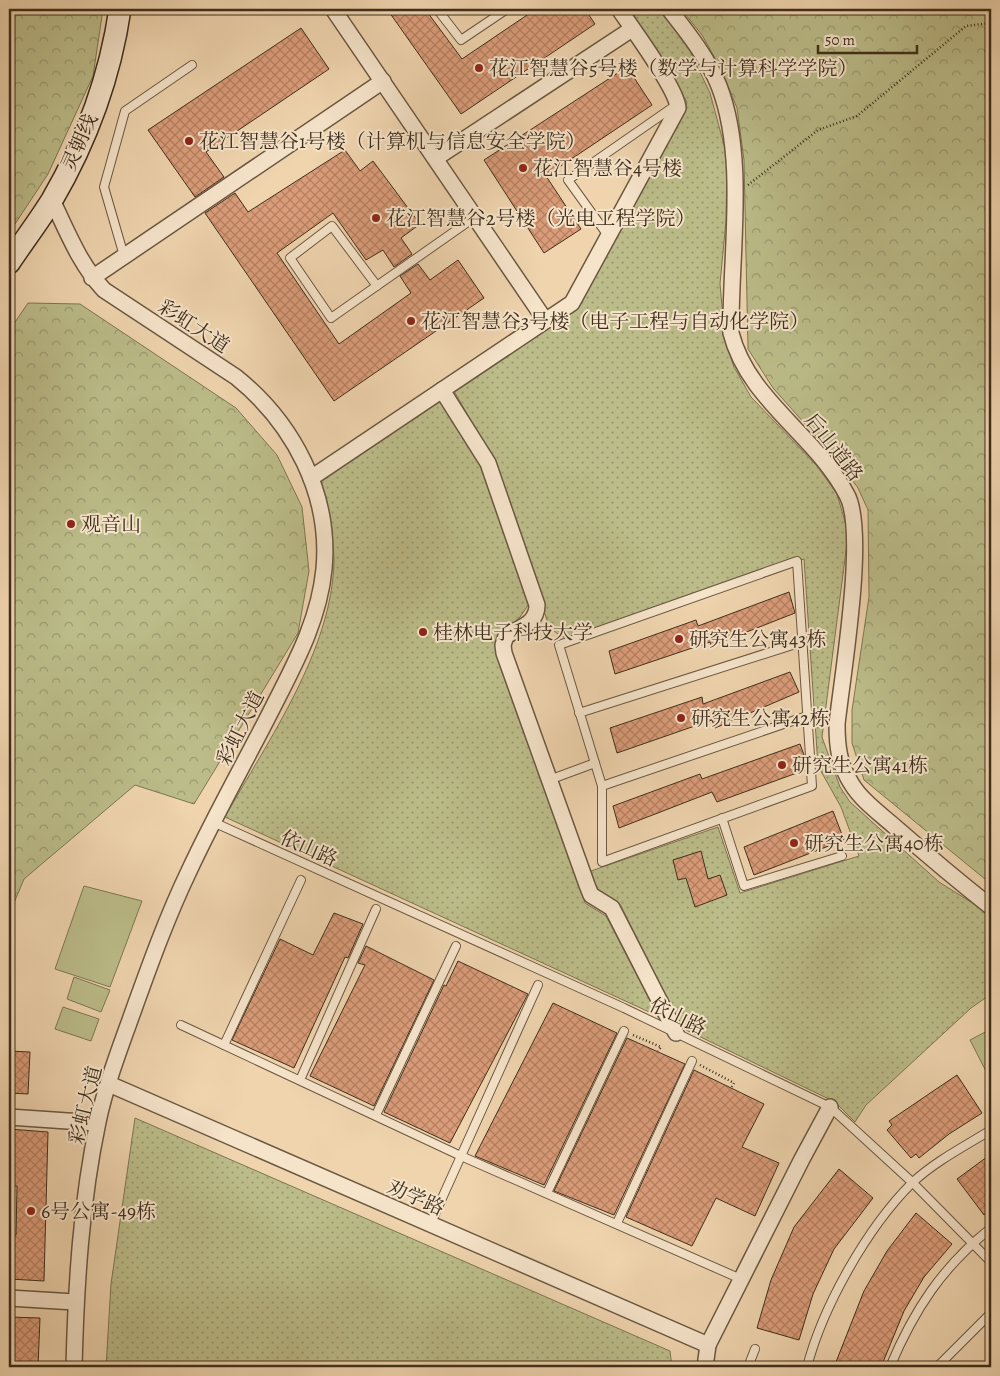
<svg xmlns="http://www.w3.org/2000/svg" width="1000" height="1376" font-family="Alegreya,'Noto Serif SC',serif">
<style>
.green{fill:url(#green-dots);stroke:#7d7652}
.forest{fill:url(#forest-crowns);stroke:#7d7652}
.pitch{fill:#bbbc89;stroke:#7d7652}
.building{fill:url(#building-cross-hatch);stroke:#3f2f1c}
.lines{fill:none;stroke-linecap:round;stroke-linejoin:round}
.service-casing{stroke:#6b5840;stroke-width:10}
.minor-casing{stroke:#6b5840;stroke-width:18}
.secondary-casing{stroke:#3f2f1c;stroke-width:24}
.path{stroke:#3f2f1c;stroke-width:2.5;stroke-dasharray:1 2.5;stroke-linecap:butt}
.service{stroke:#f5e3ca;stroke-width:8}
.minor{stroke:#f5e3ca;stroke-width:15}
.secondary{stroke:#f5e3ca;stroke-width:21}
.poi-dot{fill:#8f2418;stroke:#f5e3ca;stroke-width:2}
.labels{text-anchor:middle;stroke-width:4;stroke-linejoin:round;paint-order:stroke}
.poi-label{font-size:20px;fill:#3f2f1c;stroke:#f5e3ca;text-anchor:start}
.street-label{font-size:20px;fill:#3f2f1c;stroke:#f5e3ca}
</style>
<defs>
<pattern id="green-dots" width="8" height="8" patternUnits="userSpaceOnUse" patternTransform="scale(1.25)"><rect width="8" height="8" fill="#bbbc89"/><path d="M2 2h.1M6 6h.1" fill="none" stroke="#99996f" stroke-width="1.8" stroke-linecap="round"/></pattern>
<pattern id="forest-crowns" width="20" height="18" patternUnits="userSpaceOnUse" patternTransform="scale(1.25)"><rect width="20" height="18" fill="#bbbc89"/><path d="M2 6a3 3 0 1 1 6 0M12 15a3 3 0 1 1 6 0" fill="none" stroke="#99996f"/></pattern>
<pattern id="building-cross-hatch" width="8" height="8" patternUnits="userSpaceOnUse" patternTransform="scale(1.25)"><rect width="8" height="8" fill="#db9c79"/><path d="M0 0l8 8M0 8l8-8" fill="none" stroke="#b38062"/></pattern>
</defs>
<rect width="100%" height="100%" fill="#efd4ae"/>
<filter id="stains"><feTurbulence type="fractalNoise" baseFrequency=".004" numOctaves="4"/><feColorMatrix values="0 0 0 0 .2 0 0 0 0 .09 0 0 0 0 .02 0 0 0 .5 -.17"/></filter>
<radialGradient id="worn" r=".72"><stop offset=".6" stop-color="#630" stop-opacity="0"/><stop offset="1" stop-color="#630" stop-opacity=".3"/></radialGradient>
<g class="green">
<path d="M 630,9 L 659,9 L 686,43 L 710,93 L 727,156 L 726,221 L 720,284 L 725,340 L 734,367 L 751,397 L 817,466 L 837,494 L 846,525 L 854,540 L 847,543 L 822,737 L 840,787 L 850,802 L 939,882 L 974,904 L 991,918 L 991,994 L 971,1008 L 866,1105 L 855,1122 L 835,1102 L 682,1028 L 620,904 L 596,888 L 591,871 L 718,827 L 740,893 L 859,856 L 841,807 L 818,766 L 804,559 L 573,640 C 561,637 555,634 548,623 L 494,461 L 454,391 L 578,307 L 682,118 L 687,102 Z"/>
<path d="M 440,401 L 480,464 L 529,604 L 520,617 L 501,634 L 496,651 L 585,903 L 606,916 L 658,1016 L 225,817 C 268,740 332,651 334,561 C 334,535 325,508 319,483 Z"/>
<polygon points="135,1118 670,1351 672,1367 106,1367 111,1284"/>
</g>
<g class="forest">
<polygon points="9,9 103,9 93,76 48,174 9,233"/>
<polygon points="681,9 991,9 991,884 864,780 852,743 852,710 869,597 868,510 858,488 838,461 773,388 748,349 744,160 737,108 721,69 702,35"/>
<polygon points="28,303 80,304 236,408 277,455 302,507 309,571 298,633 194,804 135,785 24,879 9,915 9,331"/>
</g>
<g class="pitch">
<polygon points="84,886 142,901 110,987 55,969"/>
<polygon points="74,977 110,990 101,1012 67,999"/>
<polygon points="63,1007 99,1019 91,1041 55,1029"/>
<polygon points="991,1029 991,1081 970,1040"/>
</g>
<g class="building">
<polygon points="387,9 425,9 462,59 536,9 585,9 595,24 461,114"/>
<polygon points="301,28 329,69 206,152 224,177 195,197 148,130"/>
<polygon points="627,67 652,105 546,176 581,229 544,253 484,160"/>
<polygon points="345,150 360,171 373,161 420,224 401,238 412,254 394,267 383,250 366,260 333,213 277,253 339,344 411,293 400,276 418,264 430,280 458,260 484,298 334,401 205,213 235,193 248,212"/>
<polygon points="789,592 795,613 711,646 710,642 615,674 609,651 696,620 698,626"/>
<polygon points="790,672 799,692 715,728 712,720 617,753 610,728 702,697 703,704"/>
<polygon points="800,744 804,755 805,770 717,802 712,792 619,828 613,806 700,774 702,779"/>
<polygon points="833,811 844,840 754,875 744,847"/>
<polygon points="701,851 708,879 720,875 727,895 695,907 686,878 678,880 673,860"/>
<polygon points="334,913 363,924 348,958 345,957 294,1068 232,1040 280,939 313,955"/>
<polygon points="366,946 434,980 374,1106 310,1076 365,965 358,963"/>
<polygon points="458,961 528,994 450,1143 384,1112 444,985 446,986"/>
<polygon points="553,1003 617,1033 544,1185 475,1156"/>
<polygon points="627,1038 685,1064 614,1215 554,1191"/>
<polygon points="9,1051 30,1052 28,1094 9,1093"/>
<polygon points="694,1070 764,1104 742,1147 779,1163 755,1216 716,1198 692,1246 626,1217"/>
<polygon points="957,1075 982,1113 949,1134 919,1158 916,1154 911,1158 887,1130 892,1125 889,1121"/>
<polygon points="9,1129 48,1132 44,1281 9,1279 9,1235 16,1235 17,1186 9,1186"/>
<polygon points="991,1154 991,1210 984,1215 957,1179"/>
<polygon points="839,1169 873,1198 834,1249 813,1294 799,1340 757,1328 771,1280 794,1227"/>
<polygon points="916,1213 952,1244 924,1277 904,1311 881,1367 834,1367 864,1291 887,1251"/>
<polygon points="9,1317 40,1318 38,1367 11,1367 11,1356 9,1356"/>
</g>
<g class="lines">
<g class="service-casing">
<g id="service">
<polyline points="437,9 461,40 507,9"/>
<polyline points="609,237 568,180 676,105"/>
<polyline points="124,256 104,187 125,111 192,65"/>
<polyline points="377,286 332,226 290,258 331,318 475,217"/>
<polygon points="797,561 812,786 602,862 602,786 559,645"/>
<polyline points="579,713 802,642"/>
<polyline points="549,780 595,763"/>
<polyline points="602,786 807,716"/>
<polyline points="722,818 744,886 842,856"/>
<polyline points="213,822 624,1008 830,1107 913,1183 991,1262"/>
<polyline points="181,1025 461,1156 538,985"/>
<polyline points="224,1045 301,880"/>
<polyline points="300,1080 376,909"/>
<polyline points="376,1115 456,946"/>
<polyline points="547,1193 624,1031"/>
<polyline points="617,1223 692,1061"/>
<polyline points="430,1225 461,1156 741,1279"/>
<polyline points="748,1367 755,1349"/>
<path d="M 807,1367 C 823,1306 867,1228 912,1183 C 934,1162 965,1146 991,1130"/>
<path d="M 890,1367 C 914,1310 942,1267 991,1228"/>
<polyline points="937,1367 991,1313"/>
</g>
</g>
<g class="minor-casing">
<g id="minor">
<polyline points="333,9 545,320"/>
<path d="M 669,9 C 687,32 708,58 719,86 C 747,158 730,255 731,333 C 748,400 816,435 847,495 C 867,532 842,677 837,724 C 837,746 839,764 851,783 C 861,800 879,813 894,826 C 926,854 958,881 991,907"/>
<polyline points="436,158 632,29"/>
<path d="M 52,200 C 67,231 80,265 104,290 L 236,377 C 293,423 331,494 324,569 C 319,622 293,667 270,713 C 243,766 214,817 189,871 C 166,919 148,970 130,1020 C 118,1053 105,1088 98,1122 C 81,1202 76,1286 74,1367"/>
<polyline points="92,278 383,81"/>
<path d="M 442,390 L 488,463 L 537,605 C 537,624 520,627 506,636 L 503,645 L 504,653 L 587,885 L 591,895 L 612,908 L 676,1033"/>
<path d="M 311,478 L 572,303 L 678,108 C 677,89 632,28 619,9"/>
<polyline points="109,1084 708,1345"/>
<polyline points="9,1117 97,1123"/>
<polyline points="9,1298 75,1302"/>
<polyline points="705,1367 708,1345 802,1159 830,1107"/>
</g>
</g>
<g class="secondary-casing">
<path id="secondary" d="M 9,263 C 23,242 39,221 52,200 C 87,140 110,77 120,9"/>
</g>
<g class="path">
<polyline points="748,185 818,130 857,116 966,26 991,23"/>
<polyline points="633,1035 661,1047 658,1051"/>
<polyline points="700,1065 734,1083 731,1088"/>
</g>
<use href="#service" class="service"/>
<use href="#minor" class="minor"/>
<use href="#secondary" class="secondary"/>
</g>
<g class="poi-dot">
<circle cx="479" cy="68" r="5"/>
<circle cx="189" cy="141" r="5"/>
<circle cx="523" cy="168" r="5"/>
<circle cx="376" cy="218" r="5"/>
<circle cx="411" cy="321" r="5"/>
<circle cx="71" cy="524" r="5"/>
<circle cx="423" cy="632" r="5"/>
<circle cx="679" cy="639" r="5"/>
<circle cx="681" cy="718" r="5"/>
<circle cx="782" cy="765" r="5"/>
<circle cx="794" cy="843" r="5"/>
<circle cx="31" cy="1211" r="5"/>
</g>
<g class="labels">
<g class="poi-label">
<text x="489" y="75">花江智慧谷5号楼（数学与计算科学学院）</text>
<text x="199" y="148">花江智慧谷1号楼（计算机与信息安全学院）</text>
<text x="533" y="175">花江智慧谷4号楼</text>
<text x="386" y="225">花江智慧谷2号楼（光电工程学院）</text>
<text x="421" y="328">花江智慧谷3号楼（电子工程与自动化学院）</text>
<text x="81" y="531">观音山</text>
<text x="433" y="639">桂林电子科技大学</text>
<text x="689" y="646">研究生公寓43栋</text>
<text x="691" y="725">研究生公寓42栋</text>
<text x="792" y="772">研究生公寓41栋</text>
<text x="804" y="850">研究生公寓40栋</text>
<text x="41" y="1218">6号公寓-49栋</text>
</g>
<g class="street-label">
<text transform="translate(79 142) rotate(-66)" y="7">灵朝线</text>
<text transform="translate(194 326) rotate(33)" y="7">彩虹大道</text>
<text transform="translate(834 447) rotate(52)" y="7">后山道路</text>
<text transform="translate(240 728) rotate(-63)" y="7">彩虹大道</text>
<text transform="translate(309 848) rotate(24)" y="7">依山路</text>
<text transform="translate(678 1016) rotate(26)" y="7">依山路</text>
<text transform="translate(85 1105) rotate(-76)" y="7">彩虹大道</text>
<text transform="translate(416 1197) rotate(24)" y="7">劝学路</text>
</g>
</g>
<rect width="1000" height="1376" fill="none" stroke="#efd4ae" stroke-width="30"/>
<rect x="10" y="10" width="980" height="1356" fill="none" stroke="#3f2f1c" stroke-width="2.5"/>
<rect x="15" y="15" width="970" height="1346" fill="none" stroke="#3f2f1c"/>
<path d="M818 45v8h99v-8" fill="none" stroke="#3f2f1c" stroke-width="2.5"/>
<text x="825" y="45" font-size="15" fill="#3f2f1c" stroke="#f5e3ca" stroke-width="4" paint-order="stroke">50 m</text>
<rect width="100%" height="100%" filter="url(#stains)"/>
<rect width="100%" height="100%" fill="url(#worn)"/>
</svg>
